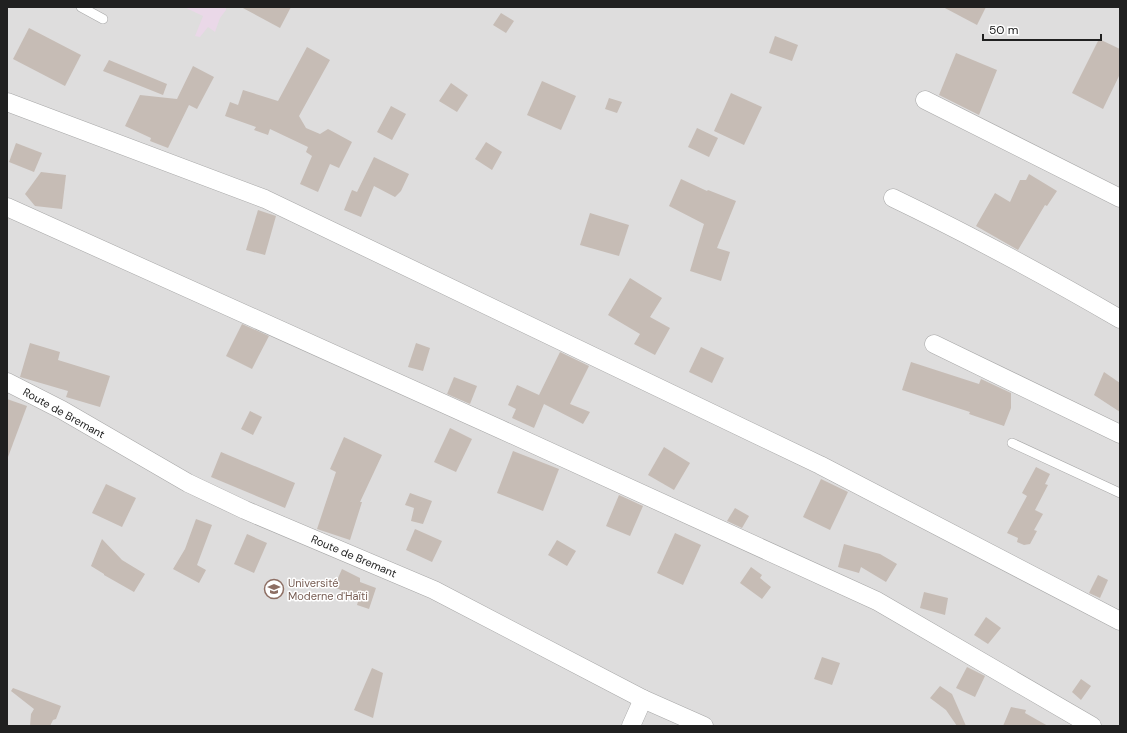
<svg xmlns="http://www.w3.org/2000/svg" width="1127" height="733" font-family="'DM Sans',sans-serif">
<style>
.residential{fill:#dedddd}
.industrial{fill:#ead8e8}
.building{fill:#c6bcb5}
.lines{fill:none;stroke-linecap:round;stroke-linejoin:round}
.lane-casing{stroke:#a7a7a7;stroke-width:10}
.street-casing{stroke:#a7a7a7;stroke-width:19}
.lane{stroke:#fff;stroke-width:9}
.street{stroke:#fff;stroke-width:18}
.labels{text-anchor:middle;stroke-width:3;stroke-linejoin:round;paint-order:stroke}
.street-label{font-size:11px;fill:#202020;stroke:#fff}
.education-label{font-size:11px;fill:#785e54;stroke:#fff;text-anchor:start}
</style>
<rect width="100%" height="100%" fill="#f1ede6"/>
<rect class="residential" x="7" y="7" width="1113" height="719"/>
<polygon class="industrial" points="184,7 226,7 226,10 220,18 215,32 208,27 200,37 195,36 203,16"/>
<g class="building">
<polygon points="241,7 291,7 280,28"/>
<polygon points="943,7 986,7 977,25"/>
<polygon points="501,13 514,21 506,33 493,25"/>
<polygon points="29,28 81,55 65,86 13,59"/>
<polygon points="775,36 798,45 792,61 769,53"/>
<polygon points="1099,39 1120,49 1120,74 1103,109 1072,93"/>
<polygon points="307,47 330,60 299,116 306,128 320,134 328,129 352,142 339,168 330,164 318,192 300,184 312,156 306,152 308,147 270,129 268,135 254,130 256,127 225,116 230,102 238,105 243,90 278,101"/>
<polygon points="956,53 997,70 979,115 939,95"/>
<polygon points="109,60 167,84 163,95 103,71"/>
<polygon points="193,66 214,77 197,109 189,105 168,148 150,141 151,138 125,126 140,95 177,99"/>
<polygon points="542,81 576,96 561,130 527,115"/>
<polygon points="451,83 468,95 457,112 439,101"/>
<polygon points="731,93 762,107 744,145 714,131"/>
<polygon points="609,98 622,102 617,113 605,109"/>
<polygon points="391,106 406,114 392,140 377,132"/>
<polygon points="697,128 718,138 709,157 688,147"/>
<polygon points="486,142 502,152 492,170 475,159"/>
<polygon points="16,143 42,153 34,172 9,162"/>
<polygon points="374,157 409,174 401,191 395,197 374,186 361,217 344,210 352,190 357,192"/>
<polygon points="41,172 66,175 62,209 35,206 25,194"/>
<polygon points="1029,174 1057,191 1047,206 1045,205 1018,250 976,226 995,193 1010,202 1020,180 1026,180"/>
<polygon points="681,179 707,191 708,190 736,201 717,248 730,252 721,281 690,271 704,224 669,206"/>
<polygon points="258,210 276,216 265,255 246,250"/>
<polygon points="590,213 629,225 619,256 580,245"/>
<polygon points="630,278 662,298 650,317 670,328 655,355 634,344 640,334 608,315"/>
<polygon points="242,324 269,336 252,369 226,356"/>
<polygon points="30,343 60,352 58,360 110,376 100,407 66,397 68,391 20,377"/>
<polygon points="416,343 430,348 423,371 408,367"/>
<polygon points="701,347 724,358 712,383 689,372"/>
<polygon points="560,352 589,366 570,404 590,412 583,424 544,404 534,428 512,418 516,409 508,405 517,385 539,395"/>
<polygon points="911,362 979,384 981,379 1011,393 1011,408 1004,426 969,414 970,412 902,390"/>
<polygon points="1104,372 1120,383 1120,412 1094,395"/>
<polygon points="454,377 477,386 470,404 447,394"/>
<polygon points="7,399 27,406 8,457 7,456"/>
<polygon points="250,411 262,417 253,435 241,429"/>
<polygon points="450,428 472,439 456,472 434,462"/>
<polygon points="344,437 382,455 360,502 362,502 350,540 317,529 336,472 330,469"/>
<polygon points="664,447 690,463 674,490 648,475"/>
<polygon points="513,451 559,469 543,511 497,493"/>
<polygon points="221,452 295,483 285,508 211,477"/>
<polygon points="1036,467 1050,474 1045,484 1048,485 1035,510 1043,514 1034,530 1037,531 1030,544 1024,545 1017,542 1018,538 1007,533 1027,496 1022,493"/>
<polygon points="821,479 848,492 830,530 803,517"/>
<polygon points="106,484 136,498 122,527 92,513"/>
<polygon points="410,493 432,501 423,524 411,521 414,508 405,505"/>
<polygon points="619,495 643,506 630,536 606,526"/>
<polygon points="735,508 749,516 742,528 727,521"/>
<polygon points="196,519 212,525 197,565 206,570 199,583 173,569 185,549"/>
<polygon points="415,529 442,541 432,562 406,550"/>
<polygon points="675,533 701,545 683,585 657,573"/>
<polygon points="247,534 267,543 254,573 234,564"/>
<polygon points="102,539 122,560 145,574 134,592 104,575 104,574 91,566"/>
<polygon points="557,540 576,551 567,566 548,555"/>
<polygon points="844,544 880,554 897,564 886,582 861,567 859,573 838,567"/>
<polygon points="751,567 762,575 760,578 771,587 762,599 740,583"/>
<polygon points="342,569 360,578 360,582 376,588 369,609 357,605 359,598 334,587"/>
<polygon points="1098,575 1108,580 1100,598 1089,593"/>
<polygon points="924,592 948,598 945,615 920,608"/>
<polygon points="986,617 1001,628 988,644 974,635"/>
<polygon points="822,657 840,663 832,685 814,679"/>
<polygon points="967,667 985,676 975,697 956,688"/>
<polygon points="372,668 383,673 373,718 354,710"/>
<polygon points="1081,679 1091,686 1081,700 1072,692"/>
<polygon points="940,686 952,694 966,726 957,726 946,710 930,698"/>
<polygon points="13,688 61,706 56,719 53,720 50,726 30,726 31,714 34,709 11,691"/>
<polygon points="1011,707 1026,710 1025,713 1048,726 1003,726"/>
</g>
<g class="lines">
<g class="lane-casing">
<g id="lane">
<polyline points="81,7 103,19"/>
<polyline points="1012,443 1120,493"/>
</g>
</g>
<g class="street-casing">
<g id="street">
<polyline points="925,100 1120,198"/>
<polyline points="7,102 265,199 820,465 1120,621"/>
<path d="M 893,198 C 970,235 1046,276 1120,319"/>
<polyline points="7,207 500,429 877,601 1092,726"/>
<polyline points="934,344 1120,434"/>
<polyline points="7,382 62,410 188,483 245,510 434,590 643,699 704,726"/>
<polyline points="631,726 643,699"/>
</g>
</g>
<use href="#lane" class="lane"/>
<use href="#street" class="street"/>
</g>
<defs>
<g id="university-ring" transform="scale(1)"><circle r="9.5" fill="#fff" stroke="#8d6e63" stroke-width="1.5"/><path d="M0-5L7-2L0 1L-7-2ZM-4 1L0 2.5L4 1V4Q0 6-4 4Z" fill="#8d6e63"/></g>
</defs>
<g fill-rule="evenodd">
<use href="#university-ring" x="274" y="589"/>
</g>
<g class="labels">
<g class="street-label">
<text transform="translate(64 413) rotate(29)" y="4">Route de Bremant</text>
<text transform="translate(354 556) rotate(23)" y="4">Route de Bremant</text>
</g>
<g class="education-label">
<text x="288" y="587">Université<tspan x="288" dy="13">Moderne d'Haïti</tspan></text>
</g>
</g>
<rect width="1127" height="733" fill="none" stroke="#202020" stroke-width="16"/>
<path d="M983 34v6h118v-6" fill="none" stroke="#202020" stroke-width="2"/>
<text x="989" y="34" font-size="12" fill="#202020" stroke="#ffffff" stroke-width="3" paint-order="stroke">50 m</text>
</svg>
